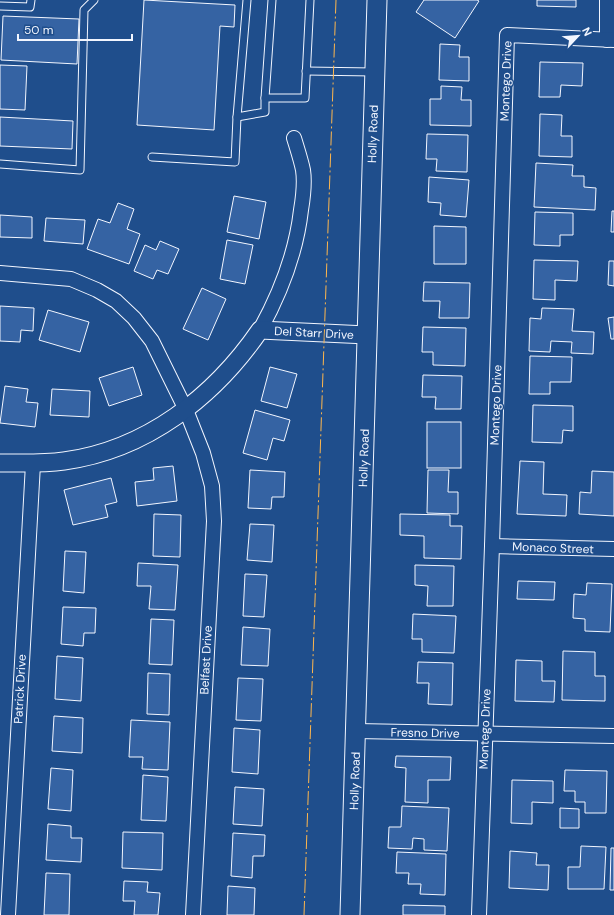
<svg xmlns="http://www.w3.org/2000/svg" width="614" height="915" font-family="'DM Sans',sans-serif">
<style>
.building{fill:#3563a3;stroke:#f2f6ff}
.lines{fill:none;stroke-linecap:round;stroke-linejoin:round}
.service-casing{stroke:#f2f6ff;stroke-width:9}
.minor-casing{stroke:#f2f6ff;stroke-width:16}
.tertiary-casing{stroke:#f2f6ff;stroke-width:19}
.secondary-casing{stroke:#f2f6ff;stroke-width:21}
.service{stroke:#1f4e8c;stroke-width:7}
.minor{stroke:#1f4e8c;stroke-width:14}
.tertiary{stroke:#1f4e8c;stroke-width:17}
.secondary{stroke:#1f4e8c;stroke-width:19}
.power{stroke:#ffb74d;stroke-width:1;stroke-dasharray:14 3 2 3;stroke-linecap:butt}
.labels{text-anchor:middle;stroke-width:3;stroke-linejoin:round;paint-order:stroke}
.street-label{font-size:12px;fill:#f2f6ff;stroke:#1f4e8c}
</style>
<rect width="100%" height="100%" fill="#1f4e8c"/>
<g class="building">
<polygon points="144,0 235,5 234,27 220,26 214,130 137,125"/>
<polygon points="424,0 477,0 479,1 455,38 416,12"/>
<polygon points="537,0 576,0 576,7 537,6"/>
<polygon points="3,16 79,19 77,64 1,60"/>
<polygon points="440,44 460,45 459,57 469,57 469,81 439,80"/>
<polygon points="540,62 583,63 582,86 561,85 560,97 539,97"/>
<polygon points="0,65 27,66 25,110 0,109"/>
<polygon points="441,86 462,87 461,100 471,100 471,126 430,125 430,99 441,99"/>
<polygon points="540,114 562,115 561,136 572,136 572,157 539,156"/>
<polygon points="0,117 73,121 72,149 0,146"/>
<polygon points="427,134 468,135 467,172 436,171 437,159 426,159"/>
<polygon points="536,163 573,165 572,176 584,176 584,187 596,188 595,210 534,207"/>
<polygon points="429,177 469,180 466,217 440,215 441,203 428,202"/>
<polygon points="234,196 266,202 259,239 227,232"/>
<polygon points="118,203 134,209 127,229 140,234 129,264 87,249 98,219 110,223"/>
<polygon points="612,211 614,211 614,232 611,232"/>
<polygon points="535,212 573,213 573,235 560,235 560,246 534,245"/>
<polygon points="0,215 32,217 32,238 0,237"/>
<polygon points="46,218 85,220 83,244 44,241"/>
<polygon points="434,226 466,227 466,264 434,264"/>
<polygon points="227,240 253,245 245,284 220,279"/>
<polygon points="160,241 179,249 168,274 157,270 153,279 134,271 145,245 156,250"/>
<polygon points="534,260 578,261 577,281 555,280 555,300 533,299"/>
<polygon points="609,261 614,261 614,286 608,285"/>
<polygon points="424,282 470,283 469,318 439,318 440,301 423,301"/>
<polygon points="202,288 226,299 208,340 183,329"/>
<polygon points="0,306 34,308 33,331 21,330 20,342 0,341"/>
<polygon points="542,308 574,309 572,331 594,332 593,354 571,353 572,342 551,341 550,352 529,351 530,318 541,319"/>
<polygon points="48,310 89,322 80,352 39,340"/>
<polygon points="614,317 614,339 611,339 608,318"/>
<polygon points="423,327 466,328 465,366 433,365 433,352 422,352"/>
<polygon points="530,356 572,357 571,382 550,382 550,394 529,394"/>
<polygon points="133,367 142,395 109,406 99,378"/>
<polygon points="270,367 297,374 287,408 261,401"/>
<polygon points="423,375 462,376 461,409 435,409 436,397 422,397"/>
<polygon points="5,386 28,389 26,402 38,403 35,427 0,423"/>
<polygon points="52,389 90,391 89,417 50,415"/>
<polygon points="533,405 573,406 573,431 563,430 562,443 532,442"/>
<polygon points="255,410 290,420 284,441 273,438 267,460 243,453"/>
<rect x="427" y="422" width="34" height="46"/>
<polygon points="520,461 544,462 543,494 567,495 566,516 517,514"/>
<polygon points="173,466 177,501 137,506 135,482 154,480 153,468"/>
<polygon points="250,470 285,472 284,497 272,497 271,509 248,508"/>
<polygon points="428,470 449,470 448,492 458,492 458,514 427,513"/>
<polygon points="592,471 614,472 614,516 579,514 580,492 591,493"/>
<polygon points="111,478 117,502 105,505 108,517 73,525 64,490"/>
<polygon points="154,514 181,515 180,557 153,556"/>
<polygon points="400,514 450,515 450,526 462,526 461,559 424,558 424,536 400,535"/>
<polygon points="250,524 274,525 272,562 247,560"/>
<polygon points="65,551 86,552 84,593 63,591"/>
<polygon points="138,563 178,565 175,610 149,609 151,586 137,586"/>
<polygon points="415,565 454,566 453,606 427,606 428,586 415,585"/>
<polygon points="245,574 267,575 264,617 243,616"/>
<polygon points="518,581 555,582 554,600 517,599"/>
<polygon points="587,583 612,584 610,632 585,631 585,619 573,618 574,594 586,595"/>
<polygon points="63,607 96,608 95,633 84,633 83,646 61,644"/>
<polygon points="413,614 456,616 454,653 422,652 422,639 412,639"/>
<polygon points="151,619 174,620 172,665 149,664"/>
<polygon points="243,627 270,629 268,666 241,665"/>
<polygon points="563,651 595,652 595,676 605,676 605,701 562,700"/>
<polygon points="57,656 83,658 81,701 55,699"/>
<polygon points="516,660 542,661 542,681 555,681 554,702 515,701"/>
<polygon points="418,662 453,663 452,705 428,704 429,683 417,683"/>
<polygon points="148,673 170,674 169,715 147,714"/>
<polygon points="238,678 263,679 261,721 236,720"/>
<polygon points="54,716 83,718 82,753 52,751"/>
<polygon points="131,720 170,722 168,770 142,769 143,757 129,757"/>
<polygon points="234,728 260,730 258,774 232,772"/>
<polygon points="396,756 451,757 450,780 428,780 428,803 405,802 406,768 395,767"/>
<polygon points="51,768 73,770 71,811 48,809"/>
<polygon points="565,770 607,771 606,813 585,813 585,802 575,802 575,791 564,791"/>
<polygon points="143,775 168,777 166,821 141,820"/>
<polygon points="512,780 553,781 553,803 532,802 532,824 511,823"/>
<polygon points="235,787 264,789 262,826 233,824"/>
<polygon points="402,806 449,808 447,851 424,850 424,839 413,838 412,849 388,848 389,827 401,827"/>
<polygon points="560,808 579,809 579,828 560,828"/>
<polygon points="48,824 71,826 71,838 82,838 81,862 46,860"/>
<polygon points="123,832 163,833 162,870 122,868"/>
<polygon points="233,833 265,835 264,856 253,856 252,878 231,876"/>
<polygon points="581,846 606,847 604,889 568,889 568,867 580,867"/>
<polygon points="611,848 614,848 614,890 610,890"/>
<polygon points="510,851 537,853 536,865 549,865 548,890 509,888"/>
<polygon points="397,852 446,854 445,895 420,894 421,884 408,884 409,873 396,873"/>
<polygon points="46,873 70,874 69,915 44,915"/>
<polygon points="124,881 148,882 147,892 160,893 158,915 134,915 135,901 123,901"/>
<polygon points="228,886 255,888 254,915 227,915"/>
<polygon points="403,905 445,906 445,915 403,915"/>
</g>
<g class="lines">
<g class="service-casing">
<g id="service">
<polyline points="247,0 237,117 265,112 265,98 305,98 310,0"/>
<polyline points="0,6 30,7 31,0"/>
<polyline points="306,71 374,72"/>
<polyline points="265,98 272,0"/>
<polyline points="152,157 235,162 237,117"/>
<polyline points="0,164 80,170 84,10 94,0"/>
</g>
</g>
<g class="minor-casing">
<g id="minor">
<polyline points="607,40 607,0"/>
<polyline points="0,273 71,279 97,290 116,301 134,318 152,341 186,410 203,453 212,486 214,521 193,915"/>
<path d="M 260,330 C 281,292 296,254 301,210 C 303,198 305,183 303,170 C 301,160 297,148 294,138"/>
<polyline points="492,546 614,549"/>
<polyline points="357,731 614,736"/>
<polyline points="8,915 33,464"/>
<polyline points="479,915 492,546 507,35 614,40"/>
</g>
</g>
<g class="tertiary-casing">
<path id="tertiary" d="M 0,463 C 21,463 42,464 64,461 C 146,450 214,397 260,330 L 367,335"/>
</g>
<g class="secondary-casing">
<polyline id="secondary" points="350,915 377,0"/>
</g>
<use href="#service" class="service"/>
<use href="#minor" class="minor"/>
<use href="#tertiary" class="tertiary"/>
<use href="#secondary" class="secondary"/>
<polyline class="power" points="304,915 336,0"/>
</g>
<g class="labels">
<g class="street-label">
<text transform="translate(506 81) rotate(-88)" y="4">Montego Drive</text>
<text transform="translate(373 134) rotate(-88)" y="4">Holly Road</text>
<text transform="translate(314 333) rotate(3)" y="4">Del Starr Drive</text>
<text transform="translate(496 405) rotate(-88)" y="4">Montego Drive</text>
<text transform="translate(364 458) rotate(-88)" y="4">Holly Road</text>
<text transform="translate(553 548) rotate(2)" y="4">Monaco Street</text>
<text transform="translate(206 660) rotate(-87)" y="4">Belfast Drive</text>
<text transform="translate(20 689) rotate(-87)" y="4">Patrick Drive</text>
<text transform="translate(485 729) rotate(-88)" y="4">Montego Drive</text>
<text transform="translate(425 733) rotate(1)" y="4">Fresno Drive</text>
<text transform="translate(355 781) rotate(-88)" y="4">Holly Road</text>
</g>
</g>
<g transform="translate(578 36) rotate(64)" stroke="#1f4e8c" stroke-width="3" paint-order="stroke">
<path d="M0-3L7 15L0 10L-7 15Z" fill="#f2f6ff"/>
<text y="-6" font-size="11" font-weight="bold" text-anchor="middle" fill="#f2f6ff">N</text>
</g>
<path d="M18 34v6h114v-6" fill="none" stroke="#f2f6ff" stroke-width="2"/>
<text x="24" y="34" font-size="12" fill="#f2f6ff" stroke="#1f4e8c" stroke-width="3" paint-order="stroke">50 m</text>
</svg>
